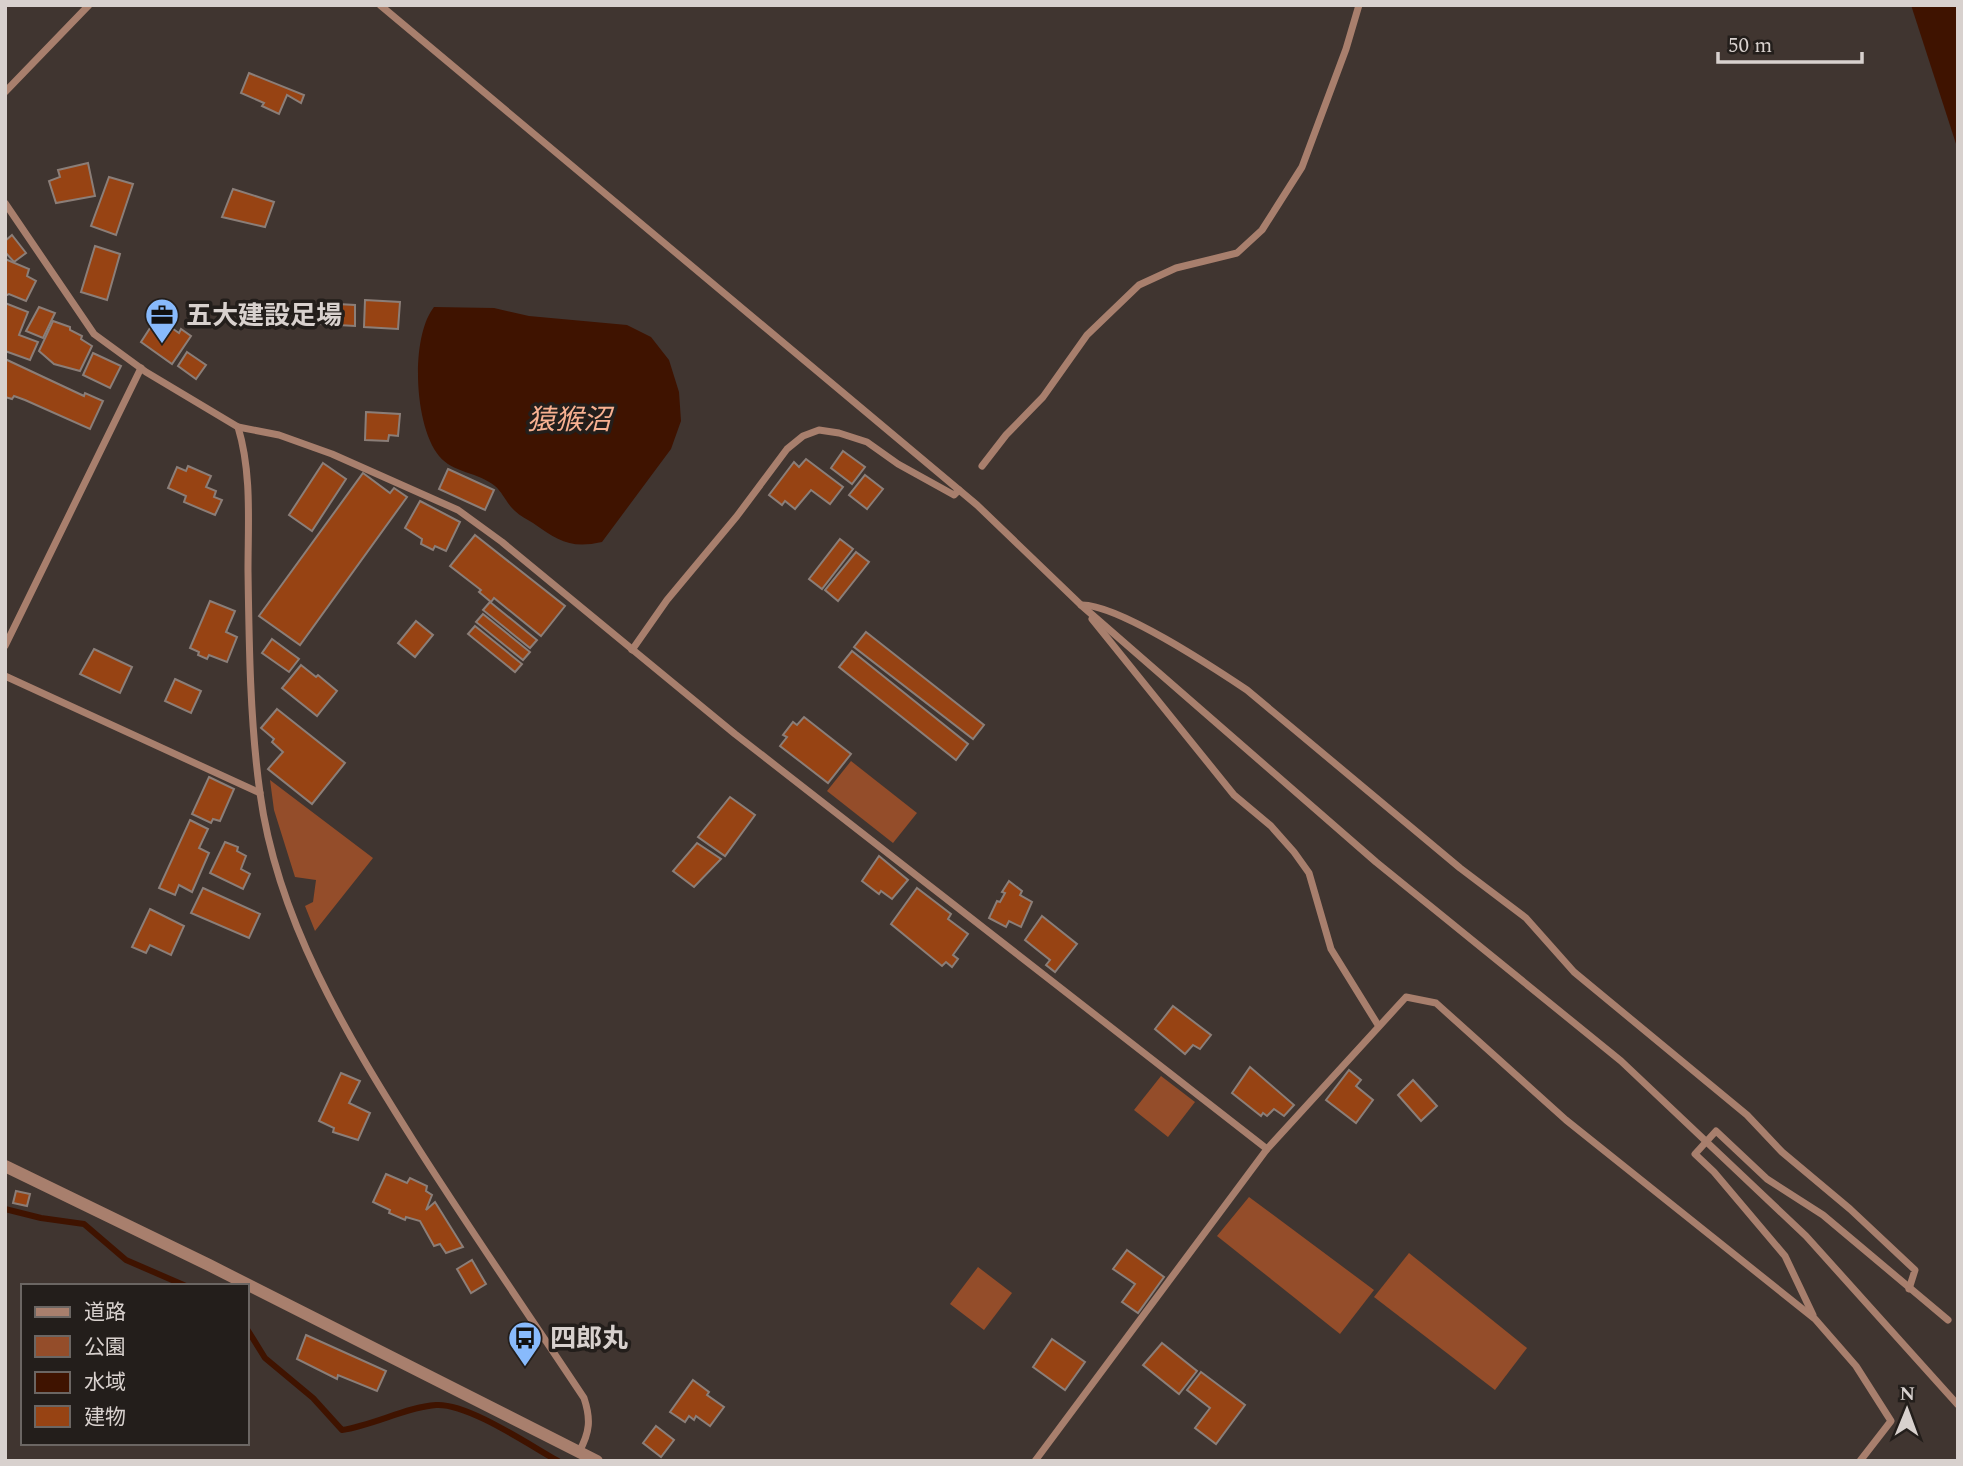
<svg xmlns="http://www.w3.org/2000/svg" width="1963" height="1466" font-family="Spectral,'Noto Sans JP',serif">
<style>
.green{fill:#944d2a}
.water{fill:#3f1300}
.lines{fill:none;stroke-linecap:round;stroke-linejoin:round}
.stream{stroke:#3f1300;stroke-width:6}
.building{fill:#974313;stroke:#8b7e78;stroke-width:2}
.minor{stroke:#a87f6d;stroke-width:7}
.tertiary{stroke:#a87f6d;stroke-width:12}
.labels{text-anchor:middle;stroke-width:7;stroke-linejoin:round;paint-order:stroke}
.poi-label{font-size:26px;font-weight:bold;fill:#d8d1ce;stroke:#231e1b;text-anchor:start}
.water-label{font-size:28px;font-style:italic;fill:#f8b191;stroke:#231e1b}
</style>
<rect width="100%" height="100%" fill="#403530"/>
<g class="green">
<polygon points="851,761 917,813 893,843 827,791"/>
<polygon points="270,780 373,858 315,931 305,906 313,902 316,880 295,877 274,810"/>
<polygon points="1161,1076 1195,1102 1168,1137 1134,1110"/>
<polygon points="1249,1197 1374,1290 1340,1334 1217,1236"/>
<polygon points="1409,1253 1527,1348 1495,1390 1374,1297"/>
<polygon points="978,1267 1012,1293 984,1330 950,1304"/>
</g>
<g class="water">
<polygon points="1911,5 1958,5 1958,150"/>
<path d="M 434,307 L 494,308 L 529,316 L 627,325 L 651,337 L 669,360 L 679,392 L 681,421 L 671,449 L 602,542 C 571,549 558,541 533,523 C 527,519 520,516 515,511 C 507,504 503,493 495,486 C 478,472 453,473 439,456 C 414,426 410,337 434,307 Z"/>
</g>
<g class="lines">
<g class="stream">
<polyline points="5,1209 41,1218 84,1224 126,1260 186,1286"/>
<path d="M 247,1329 L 265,1358 L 313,1398 L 342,1430 C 374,1425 407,1407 436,1405 C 468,1403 529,1445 558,1461"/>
</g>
</g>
<g class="building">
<polygon points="249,73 304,95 301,103 287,95 279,114 262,106 264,103 241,93"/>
<polygon points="88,163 95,196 56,203 49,181 60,177 58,170"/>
<polygon points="109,177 133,184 116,235 91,226"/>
<polygon points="233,189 274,202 265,227 222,217"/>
<polygon points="12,235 26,253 14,262 5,252 5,241"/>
<polygon points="95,246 120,254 107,300 81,292"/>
<polygon points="5,259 29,269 27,276 36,281 26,301 9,294 5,296"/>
<polygon points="365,300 400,302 398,329 364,327"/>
<polygon points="5,303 28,312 19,335 38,342 30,360 5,351"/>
<polygon points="320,303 355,305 355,326 320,324"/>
<polygon points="39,307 55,313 43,338 26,331"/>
<polygon points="53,321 70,327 70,330 82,336 81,339 92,346 80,371 54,364 39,351"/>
<polygon points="154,322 163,328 166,324 179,333 181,329 191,336 172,364 141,342"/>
<polygon points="187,352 206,365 196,379 178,366"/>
<polygon points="93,353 121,366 110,388 83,375"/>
<polygon points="5,359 84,396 85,393 103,401 90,429 25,400 14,396 12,399 5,397"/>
<polygon points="366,412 400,414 398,436 389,435 388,441 365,440"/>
<polygon points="843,451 865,467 852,484 831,468"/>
<polygon points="806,459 843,487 830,504 811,490 795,509 785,501 782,505 769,495 794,462 799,467"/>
<polygon points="323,463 346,479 312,531 289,515"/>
<polygon points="188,466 211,476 206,487 216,491 214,497 222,500 215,515 184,502 186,496 168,488 177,467 186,471"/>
<polygon points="448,469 494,490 485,510 439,489"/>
<polygon points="363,473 390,493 394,488 407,497 300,645 259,616"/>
<polygon points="865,475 883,489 867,509 849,495"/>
<polygon points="420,501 460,522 446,551 435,546 433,550 421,544 422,539 405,528"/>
<polygon points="475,535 565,606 541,636 494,598 491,602 479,592 481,590 450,566"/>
<polygon points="840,539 853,549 822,589 809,579"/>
<polygon points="856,552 869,562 838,601 825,590"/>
<polygon points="210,601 235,611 226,632 237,637 227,662 209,655 207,659 198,655 199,652 190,648"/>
<polygon points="490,602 537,640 530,648 483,610"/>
<polygon points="483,614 530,652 523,660 476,622"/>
<polygon points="416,621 433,635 415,657 398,643"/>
<polygon points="475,626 522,664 515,672 468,634"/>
<polygon points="866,632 984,725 973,739 854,647"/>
<polygon points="272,639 299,659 289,672 262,653"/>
<polygon points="94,649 132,667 120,693 80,674"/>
<polygon points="852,651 968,744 956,760 839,667"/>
<polygon points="301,665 316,677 318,675 337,691 317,716 282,688"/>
<polygon points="175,679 201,691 191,713 165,701"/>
<polygon points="277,709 345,763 312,804 268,769 283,752 272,742 274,739 261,728"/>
<polygon points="804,717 851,754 828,783 780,746 787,737 783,735 793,722 797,725"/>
<polygon points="209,777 234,789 220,821 213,819 211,823 192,814"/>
<polygon points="730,797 755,815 725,856 698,837"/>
<polygon points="190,820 208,829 199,848 209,853 192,892 179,885 175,895 159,888"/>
<polygon points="225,842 238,847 237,851 246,856 241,869 250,874 243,889 210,873"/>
<polygon points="697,843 721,859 694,887 673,871"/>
<polygon points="879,856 908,880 892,899 881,891 879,894 862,881"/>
<polygon points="1009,881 1022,891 1020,895 1032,902 1021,927 1009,921 1006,927 989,918 997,901 1000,902 1005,893 1002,892"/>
<polygon points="203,888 260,914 249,938 191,913"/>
<polygon points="917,888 951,914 948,919 968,934 953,955 958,959 952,967 946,962 942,966 891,924"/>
<polygon points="150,909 184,926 171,955 150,945 146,953 132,947"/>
<polygon points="1042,916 1077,944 1055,972 1046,965 1050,960 1025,940"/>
<polygon points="1173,1006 1211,1035 1200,1049 1193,1045 1185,1054 1155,1029"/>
<polygon points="1250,1067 1294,1105 1284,1116 1274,1109 1267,1116 1263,1113 1261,1116 1232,1093"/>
<polygon points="1349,1070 1361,1080 1356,1086 1373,1100 1356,1123 1326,1100"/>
<polygon points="341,1073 360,1081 349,1103 370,1113 358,1140 333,1132 334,1128 319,1121"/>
<polygon points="1413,1080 1437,1106 1421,1121 1398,1095"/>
<polygon points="386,1174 407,1183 410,1178 427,1186 426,1191 432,1195 426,1210 435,1202 463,1247 446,1253 440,1244 434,1246 420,1221 406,1217 405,1220 389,1213 390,1210 373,1202"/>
<polygon points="16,1191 30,1194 27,1206 13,1203"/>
<polygon points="1127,1250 1164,1277 1138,1313 1122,1302 1135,1284 1113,1269"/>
<polygon points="472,1260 486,1284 471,1293 457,1269"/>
<polygon points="306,1335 386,1371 377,1391 338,1375 337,1379 297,1359"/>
<polygon points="1052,1339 1085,1362 1065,1390 1033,1367"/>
<polygon points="1162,1343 1197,1371 1179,1394 1143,1365"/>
<polygon points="1201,1372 1245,1405 1216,1444 1195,1428 1210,1408 1187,1390"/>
<polygon points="693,1380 709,1392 707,1395 724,1407 710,1426 696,1416 694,1420 689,1416 685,1422 670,1412"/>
<polygon points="656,1426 674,1440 661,1457 643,1443"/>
</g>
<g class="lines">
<g class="minor">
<polyline points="380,5 977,505 1081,605 1376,862 1621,1061 1806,1236 1958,1405"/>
<polyline points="5,92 89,5"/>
<path d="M 5,203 L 94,334 L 146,372 L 238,427 C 252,473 248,523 248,570 C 249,642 250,722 260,793 C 277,919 346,1034 413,1140 C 468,1227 527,1312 584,1398 C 591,1419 590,1432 579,1452"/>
<polyline points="238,427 279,435 332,454 458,510 502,542 735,734 1267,1149"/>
<polyline points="982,466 1006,435 1043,397 1087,335 1139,285 1176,268 1237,253 1262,230 1302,167 1346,49 1359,5"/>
<path d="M 1081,605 C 1118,604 1214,668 1247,690 L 1460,868 L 1526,918 L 1574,972 L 1747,1115 L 1782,1152 L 1850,1209 L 1915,1270 L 1909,1289"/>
<polyline points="1092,619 1234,795 1271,826 1294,852 1309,873 1331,949 1378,1025"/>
<polyline points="5,646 141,368"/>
<polyline points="632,650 667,600 737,516 787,449 803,436 819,430 839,433 867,442 898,464 954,495 959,490"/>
<polyline points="5,676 260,793"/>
<polyline points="1813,1315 1785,1256 1714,1172 1695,1154 1716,1131 1767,1179 1823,1215 1948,1320"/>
<polyline points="1035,1461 1267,1149 1406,997 1436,1003 1566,1120 1815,1319 1856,1366 1891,1421 1860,1461"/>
</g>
<polyline class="tertiary" points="5,1166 209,1265 597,1461"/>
</g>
<defs>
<g id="office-pin" transform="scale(1.75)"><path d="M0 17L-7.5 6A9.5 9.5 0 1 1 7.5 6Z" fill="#88bafc" stroke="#231e1b"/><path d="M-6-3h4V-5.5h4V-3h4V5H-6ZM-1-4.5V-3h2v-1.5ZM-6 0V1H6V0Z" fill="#111"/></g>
<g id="bus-pin" transform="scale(1.75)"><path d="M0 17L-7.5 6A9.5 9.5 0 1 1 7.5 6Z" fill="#88bafc" stroke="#231e1b"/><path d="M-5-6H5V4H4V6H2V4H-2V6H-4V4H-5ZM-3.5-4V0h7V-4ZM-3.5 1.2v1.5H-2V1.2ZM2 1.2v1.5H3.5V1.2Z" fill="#111"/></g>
</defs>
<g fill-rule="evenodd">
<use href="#office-pin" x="162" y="315"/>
<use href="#bus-pin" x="525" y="1338"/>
</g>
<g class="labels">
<g class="poi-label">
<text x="186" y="324">五大建設足場</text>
<text x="550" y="1347">四郎丸</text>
</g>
<g class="water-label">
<text x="569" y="429">猿猴沼</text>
</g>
</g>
<rect width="1963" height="1466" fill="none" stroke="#d8d1ce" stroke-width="14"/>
<rect x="21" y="1284" width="228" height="161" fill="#231e1b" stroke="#6b6663" stroke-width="2"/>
<rect x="35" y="1307" width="35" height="10" fill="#a87f6d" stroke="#6b6663" stroke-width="2"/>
<text x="84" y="1319" font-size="21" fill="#d8d1ce">道路</text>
<rect x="35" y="1336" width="35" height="21" fill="#944d2a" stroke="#6b6663" stroke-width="2"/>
<text x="84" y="1354" font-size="21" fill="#d8d1ce">公園</text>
<rect x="35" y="1372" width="35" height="21" fill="#3f1300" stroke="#6b6663" stroke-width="2"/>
<text x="84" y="1389" font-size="21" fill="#d8d1ce">水域</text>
<rect x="35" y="1406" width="35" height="21" fill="#974313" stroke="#6b6663" stroke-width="2"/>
<text x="84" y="1424" font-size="21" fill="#d8d1ce">建物</text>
<g transform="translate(1907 1410) rotate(1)" stroke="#231e1b" stroke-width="5" paint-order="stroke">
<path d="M0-5L12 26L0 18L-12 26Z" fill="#d8d1ce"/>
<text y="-10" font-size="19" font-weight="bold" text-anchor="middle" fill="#d8d1ce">N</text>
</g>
<path d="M1718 52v10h144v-10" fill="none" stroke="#d8d1ce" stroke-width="3.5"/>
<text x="1728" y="52" font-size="21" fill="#d8d1ce" stroke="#231e1b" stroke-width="5" paint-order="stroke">50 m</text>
</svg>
